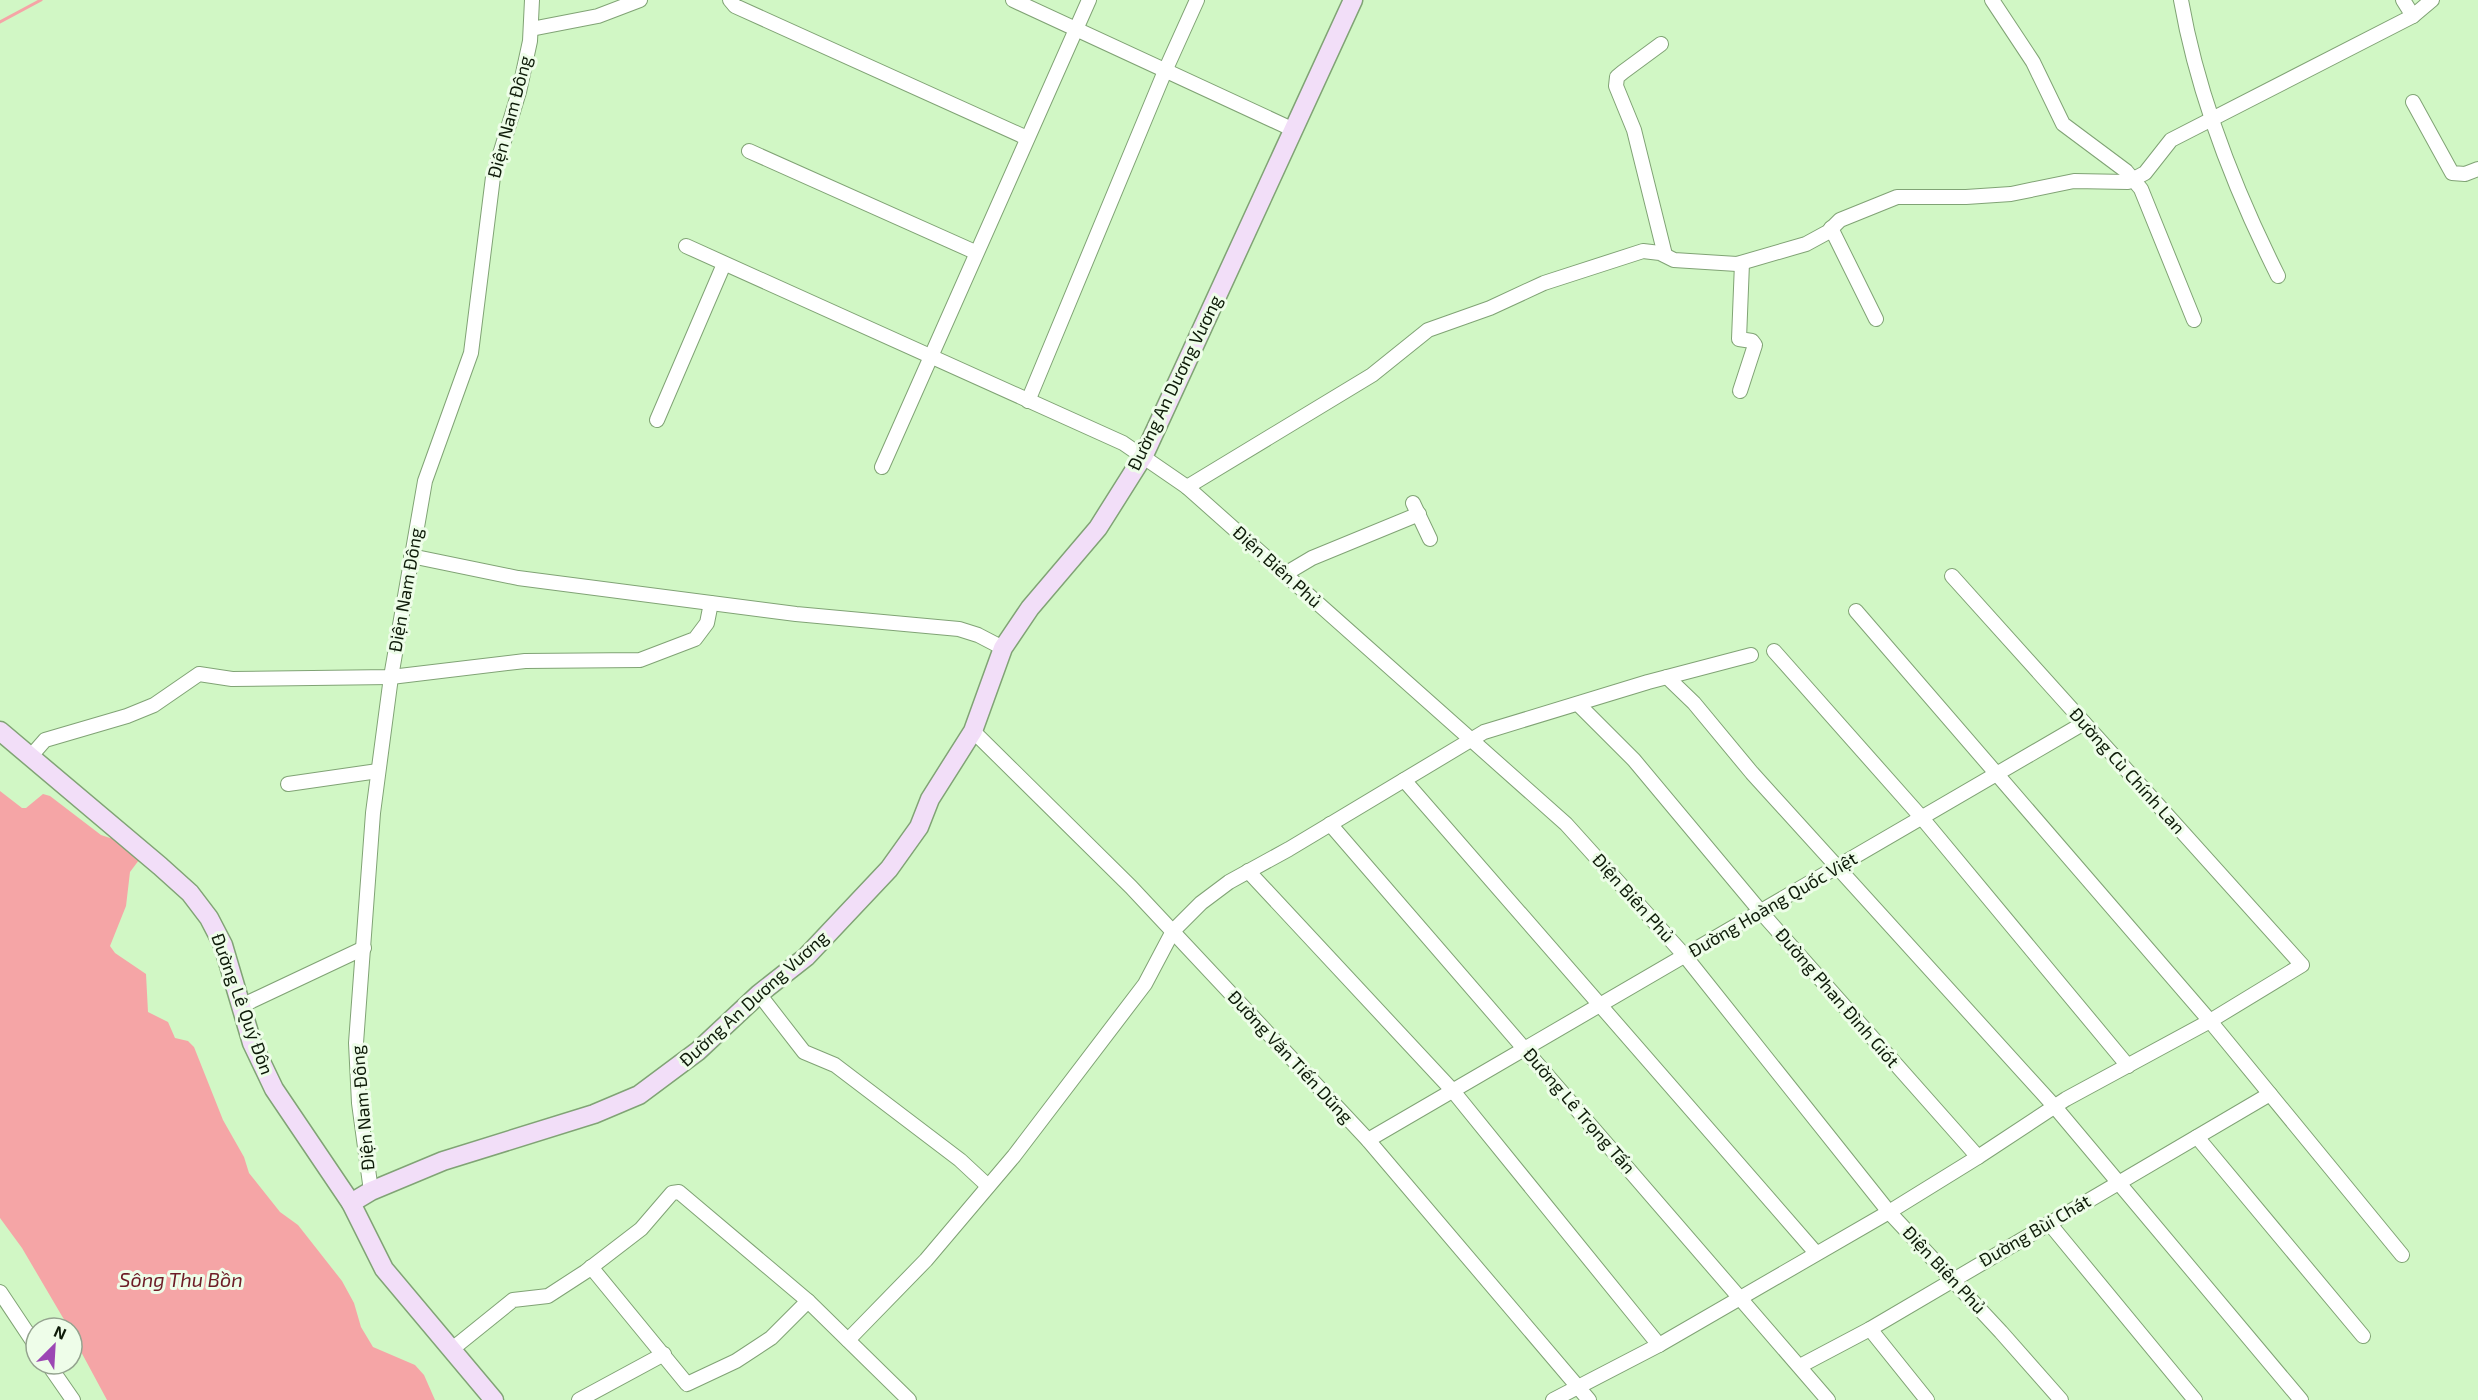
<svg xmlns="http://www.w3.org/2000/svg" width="2478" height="1400" font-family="'Exo 2',sans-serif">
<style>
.water{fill:#f5a5a6}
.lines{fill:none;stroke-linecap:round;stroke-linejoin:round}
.stream{stroke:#f5a5a6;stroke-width:3}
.street-casing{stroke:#80a375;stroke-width:16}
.secondary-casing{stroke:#80a375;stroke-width:21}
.street{stroke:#fff;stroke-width:14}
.secondary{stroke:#f2def8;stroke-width:18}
.labels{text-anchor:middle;stroke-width:6;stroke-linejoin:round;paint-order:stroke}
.street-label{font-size:18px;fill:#0e1b09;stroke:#eefde9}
.water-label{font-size:20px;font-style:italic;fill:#6d1b26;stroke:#eefde9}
</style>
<rect width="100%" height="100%" fill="#d1f7c5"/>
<polygon class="water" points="0,791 22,808 26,808 43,794 50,796 101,835 110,838 118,837 142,856 130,872 126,906 110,946 115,953 146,974 148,1012 168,1022 175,1038 188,1041 194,1047 223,1120 244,1157 249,1173 280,1212 298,1225 342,1281 354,1303 361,1327 373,1347 415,1365 424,1375 435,1400 107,1400 72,1335 72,1328 69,1328 22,1248 0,1218"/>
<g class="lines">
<polyline class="stream" points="0,22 41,0"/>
<g class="street-casing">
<g id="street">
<polyline points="730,0 735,6 1027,138"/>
<polyline points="1013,0 1294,130"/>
<polyline points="1992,0 2033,62 2063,124 2126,171 2141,189 2194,320"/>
<path d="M 2181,0 C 2198,97 2234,188 2278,276"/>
<polyline points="2403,0 2413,16"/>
<polyline points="531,29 598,16 640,0"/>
<polyline points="1661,44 1623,72 1617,77 1616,86 1634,130 1665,255"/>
<polyline points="2413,102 2452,173 2465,174 2478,169"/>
<polyline points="749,151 975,252"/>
<polyline points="1831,228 1876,319"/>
<polyline points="686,246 1123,443 1187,487 1566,824 1685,956 1889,1212 2001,1332 2061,1400"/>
<polyline points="1740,391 1755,345 1752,341 1739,339 1742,263"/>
<polyline points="1028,401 1165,71 1197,0"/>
<polyline points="657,420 724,264"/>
<polyline points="882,467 1089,0"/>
<polyline points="1187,487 1372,375 1428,330 1490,308 1544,283 1643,251 1660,253 1674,260 1737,264 1806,244 1828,232 1840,220 1897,197 1966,197 2011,194 2074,181 2128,182 2145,173 2171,140 2413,16 2432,0"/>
<polyline points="1413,503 1430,539"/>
<polyline points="411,556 518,578 796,614 959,629 978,635 1003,648"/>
<polyline points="1285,574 1312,558 1419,514"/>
<polyline points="1856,611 2210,1021 2402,1255"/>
<polyline points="1774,651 1922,818 2128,1066"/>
<polyline points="1667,677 1694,703 1752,773 2055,1107 2301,1400"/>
<polyline points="1578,704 1634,760 1761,912 1978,1157"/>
<polyline points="973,731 1131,887 1368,1140 1589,1400"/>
<polyline points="31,756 45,740 127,716 154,705 199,674 232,679 391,677 525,661 640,660 695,639 707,623 711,603"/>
<polyline points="1404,780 1816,1253"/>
<polyline points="288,784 378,771"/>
<polyline points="1330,824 1828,1400"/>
<polyline points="1248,871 1453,1091 1659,1345"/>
<polyline points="759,994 804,1052 835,1065 960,1160 988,1186"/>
<polyline points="241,1006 364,948"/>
<polyline points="2197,1137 2363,1336"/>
<polyline points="1368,1140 2084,723"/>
<polyline points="371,1191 359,1103 356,1043 373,813 391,677 425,481 471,353 493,177 519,92 530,41 532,0"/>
<polyline points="2049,1223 2195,1400"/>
<polyline points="591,1267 687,1384 736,1361 771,1338 808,1301"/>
<polyline points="0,1292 36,1346"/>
<polyline points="1870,1329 1927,1400"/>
<polyline points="848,1340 926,1260 1014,1156 1145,984 1173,931 1201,903 1229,882 1289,849 1484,732 1648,682 1751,655"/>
<polyline points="451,1350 513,1300 548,1296 585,1272 641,1229 672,1193 679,1192 808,1301 909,1400"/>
<polyline points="48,1364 73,1400"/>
<polyline points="1800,1366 1870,1329 2270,1094"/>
<polyline points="579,1400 664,1354"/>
<polyline points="1553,1400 1659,1345 1889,1212 1978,1157 2066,1099 2210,1021 2302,965 1952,576"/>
</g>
</g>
<g class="secondary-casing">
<g id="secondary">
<polyline points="0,731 160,866 190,893 209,918 223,945 252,1043 274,1089 351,1203 384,1269 494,1400"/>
<polyline points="351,1203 371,1191 443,1161 594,1114 639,1095 698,1051 759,994 806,957 889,869 919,827 930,799 973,731 1003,648 1030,608 1098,528 1144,455 1353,0"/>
</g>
</g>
<use href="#street" class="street"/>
<use href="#secondary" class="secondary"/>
</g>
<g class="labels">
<g class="street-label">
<text transform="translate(510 117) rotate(-75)" y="6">Điện Nam Đông</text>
<text transform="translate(1175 383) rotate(-64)" y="6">Đường An Dương Vương</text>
<text transform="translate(1277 567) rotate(42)" y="6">Điện Biên Phủ</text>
<text transform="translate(406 590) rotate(-80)" y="6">Điện Nam Đông</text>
<text transform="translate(2127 771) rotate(48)" y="6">Đường Cù Chính Lan</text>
<text transform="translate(1633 898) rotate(48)" y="6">Điện Biên Phủ</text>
<text transform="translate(1773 905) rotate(-30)" y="6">Đường Hoàng Quốc Việt</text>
<text transform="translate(1837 998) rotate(49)" y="6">Đường Phan Đình Giót</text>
<text transform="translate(754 999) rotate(-42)" y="6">Đường An Dương Vương</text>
<text transform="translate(242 1004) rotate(70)" y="6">Đường Lê Quý Đôn</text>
<text transform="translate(1290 1057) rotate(47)" y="6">Đường Văn Tiến Dũng</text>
<text transform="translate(363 1108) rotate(-95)" y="6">Điện Nam Đông</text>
<text transform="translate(1579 1111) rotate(49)" y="6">Đường Lê Trọng Tấn</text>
<text transform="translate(2035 1231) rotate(-30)" y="6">Đường Bùi Chát</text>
<text transform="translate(1944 1270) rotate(47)" y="6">Điện Biên Phủ</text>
</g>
<g class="water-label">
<text x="181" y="1287">Sông Thu Bồn</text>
</g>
</g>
<g transform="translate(54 1346) rotate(24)"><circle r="28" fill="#eefde9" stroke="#94a38f" stroke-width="1.5"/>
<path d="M0-4.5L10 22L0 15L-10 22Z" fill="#9c47b4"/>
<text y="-9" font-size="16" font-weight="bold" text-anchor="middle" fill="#0e1b09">N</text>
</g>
</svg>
